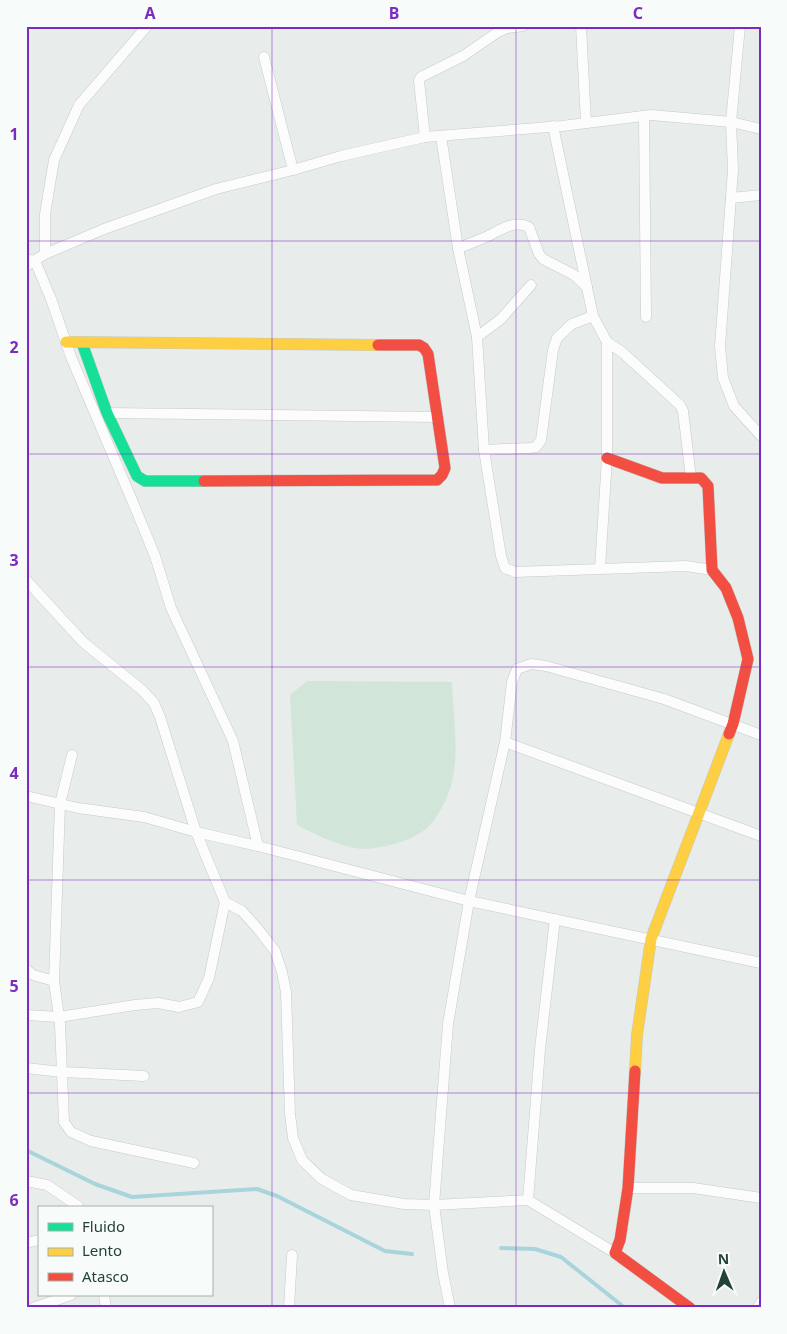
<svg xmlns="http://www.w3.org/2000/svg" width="787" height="1334" font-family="'Noto Sans',sans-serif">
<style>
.green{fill:#d1e6d8}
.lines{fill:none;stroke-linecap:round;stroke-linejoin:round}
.stream{stroke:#a9d4db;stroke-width:4}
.street-casing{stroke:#c5cac8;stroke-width:11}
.fast-casing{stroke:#c3cbc8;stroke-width:12}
.slow-casing{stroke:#c3cbc8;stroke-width:12}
.jam-casing{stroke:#c3cbc8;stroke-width:12}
.street{stroke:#fcfcfc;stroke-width:10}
.fast{stroke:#16e098;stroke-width:11}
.slow{stroke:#ffcf43;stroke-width:11}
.jam{stroke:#f24e42;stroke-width:11}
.grid{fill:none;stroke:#7b2cbf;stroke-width:1;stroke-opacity:0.55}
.neatline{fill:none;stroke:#7b2cbf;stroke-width:2}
.grid-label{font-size:16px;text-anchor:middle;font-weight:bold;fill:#7b2cbf}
</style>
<rect width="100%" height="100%" fill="#e8edeb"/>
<path class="green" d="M 307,681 L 452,682 C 453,713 459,748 453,778 C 449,795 441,813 429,826 C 415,841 374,852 354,848 C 334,844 315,834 297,825 L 290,695 Z"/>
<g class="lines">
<g class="stream">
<polyline points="26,1150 95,1184 132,1197 257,1189 277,1196 385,1251 412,1254"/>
<polyline points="501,1248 535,1249 561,1257 625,1308"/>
</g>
<g class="street-casing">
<g id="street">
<polyline points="581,26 586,123"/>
<polyline points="740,26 731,122 733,170 720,346 723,378 734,406 761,436"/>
<polyline points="264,57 293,170"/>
<polyline points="644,116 646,317"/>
<polyline points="553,126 593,316 607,342 622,352 680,405 683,411 691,478"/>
<polyline points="441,136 458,248 477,337 484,450 501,556 505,568 515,572 686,566 712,570"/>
<polyline points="425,137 419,81 421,77 463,56 498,32 507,28 523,26"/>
<polyline points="731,198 761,195"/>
<path d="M 458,248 C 468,244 478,241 488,236 C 502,229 514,220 529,227 L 539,254 L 543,259 L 574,275 L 587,287"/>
<polyline points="45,254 45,214 54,160 79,105 147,26"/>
<polyline points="29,260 35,261 51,299 71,357 134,505 155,556 171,608 233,741 258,846"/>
<polyline points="26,266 45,254 104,229 216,189 293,170 341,156 425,137 562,126 651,115 731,122 761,129"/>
<polyline points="477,337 501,319 531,285"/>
<polyline points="107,413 437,417"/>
<polyline points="484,450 530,448 536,447 541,440 553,350 557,338 572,324 593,316"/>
<polyline points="600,568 607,458 607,342"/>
<polyline points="26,580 83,642 142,690 154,703 160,717 196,832 225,902 242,911 258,929 275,951 282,972 286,992 290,1114 293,1138 302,1160 322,1179 351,1195 404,1204 434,1205 528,1200"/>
<polyline points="505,742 761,836"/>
<polyline points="72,755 60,804 54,981 60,1024 64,1122 71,1132 91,1141 194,1163"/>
<polyline points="26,796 78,808 144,817 196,832 258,846 469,901 761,963"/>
<polyline points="555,919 540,1049 528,1200 615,1253"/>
<polyline points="26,969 33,975 54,981"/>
<polyline points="26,1015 59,1017 135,1005 158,1003 179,1007 198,1002 209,978 225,902"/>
<polyline points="26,1068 62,1072 144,1076"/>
<polyline points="26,1181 47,1185 78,1206 79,1208"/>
<polyline points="628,1188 693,1188 761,1198"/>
<polyline points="26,1243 39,1240"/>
<polyline points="104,1295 106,1308"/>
<polyline points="33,1308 71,1295"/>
<polyline points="289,1308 292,1255"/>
<polyline points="450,1308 443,1273 434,1205 448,1024 469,901 505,742 512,682 517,669 531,664 546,666 664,699 761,735"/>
<polyline points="758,1308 761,1302"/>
</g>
</g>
<g class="fast-casing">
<polyline id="fast" points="82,343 107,413 137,476 145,481 204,481"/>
</g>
<g class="slow-casing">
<g id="slow">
<polyline points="66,342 378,345"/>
<polyline points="635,1071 637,1035 651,939 729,734"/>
</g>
</g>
<g class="jam-casing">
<g id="jam">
<polyline points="607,458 662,478 701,478 708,486 712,570 726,588 738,618 748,659 733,724 729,734"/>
<polyline points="204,481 437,480 442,475 445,468 428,354 424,348 419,345 378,345"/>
<polyline points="635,1071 628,1188 620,1240 615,1253 690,1308"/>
</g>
</g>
<use href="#street" class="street"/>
<use href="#fast" class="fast"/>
<use href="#slow" class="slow"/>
<use href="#jam" class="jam"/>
</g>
<path class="grid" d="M 272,26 L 272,1308M 516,26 L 516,1308M 26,241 L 761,241M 26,454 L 761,454M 26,667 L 761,667M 26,880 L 761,880M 26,1093 L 761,1093"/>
<rect width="787" height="1334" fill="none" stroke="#f7fbf9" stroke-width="55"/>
<rect x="38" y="1206" width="175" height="90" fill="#f7fbf9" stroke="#a3b1ad"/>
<rect x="48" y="1223" width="25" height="8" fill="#16e098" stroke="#a3b1ad"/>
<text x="82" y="1232" font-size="15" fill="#24423a">Fluido</text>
<rect x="48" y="1248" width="25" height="8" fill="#ffcf43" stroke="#a3b1ad"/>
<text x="82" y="1256" font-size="15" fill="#24423a">Lento</text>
<rect x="48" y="1273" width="25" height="8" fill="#f24e42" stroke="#a3b1ad"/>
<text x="82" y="1282" font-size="15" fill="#24423a">Atasco</text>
<g transform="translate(724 1272) rotate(358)" stroke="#f7fbf9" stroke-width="4" paint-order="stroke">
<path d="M0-4L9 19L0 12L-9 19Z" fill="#24423a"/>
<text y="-8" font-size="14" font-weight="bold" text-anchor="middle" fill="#24423a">N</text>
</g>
<rect x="28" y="28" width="732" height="1278" class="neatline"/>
<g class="grid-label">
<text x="150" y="19">A</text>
<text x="394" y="19">B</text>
<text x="638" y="19">C</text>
<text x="14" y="140">1</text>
<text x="14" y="353">2</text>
<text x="14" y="566">3</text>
<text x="14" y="779">4</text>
<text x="14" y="992">5</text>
<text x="14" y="1206">6</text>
</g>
</svg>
